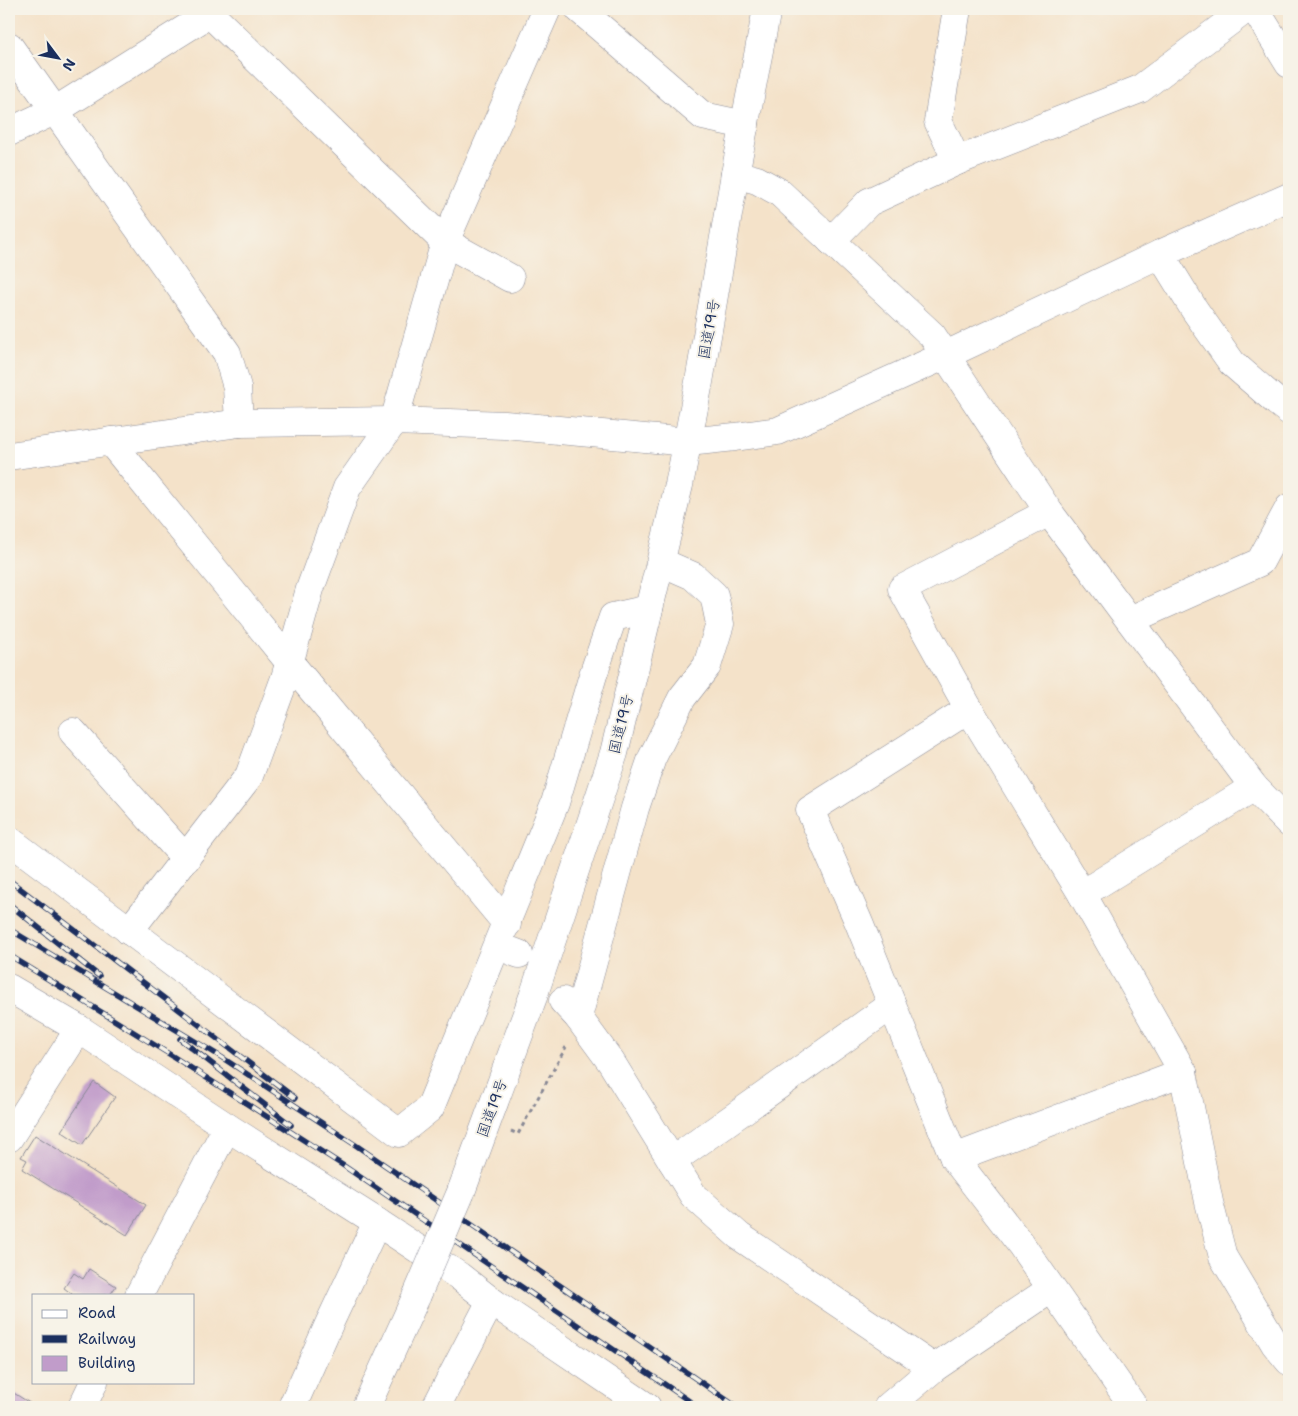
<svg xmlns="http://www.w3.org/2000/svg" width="1298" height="1416" font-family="'Shantell Sans','Klee One',sans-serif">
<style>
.building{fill:#c19cca}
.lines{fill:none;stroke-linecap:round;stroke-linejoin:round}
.minor-casing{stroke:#888894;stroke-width:29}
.highway-casing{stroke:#888894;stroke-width:29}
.path{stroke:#888894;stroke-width:3;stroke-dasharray:4 4;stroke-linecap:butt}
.minor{stroke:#fff;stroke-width:28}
.highway{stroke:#fff;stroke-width:28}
.rail-casing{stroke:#1b2f5e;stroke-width:5.5}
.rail{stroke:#f7f3e8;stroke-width:4;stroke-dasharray:11;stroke-linecap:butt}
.highway-bridge-casing{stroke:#888894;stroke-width:29;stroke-linecap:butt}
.highway-bridge{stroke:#fff;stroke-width:28}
.labels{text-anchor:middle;stroke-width:4;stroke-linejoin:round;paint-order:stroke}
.street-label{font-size:15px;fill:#1b2f5e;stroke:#f7f3e8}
</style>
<rect width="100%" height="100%" fill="#f7f3e8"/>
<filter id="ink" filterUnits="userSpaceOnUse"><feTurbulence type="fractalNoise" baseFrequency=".02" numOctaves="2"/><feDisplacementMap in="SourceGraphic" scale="10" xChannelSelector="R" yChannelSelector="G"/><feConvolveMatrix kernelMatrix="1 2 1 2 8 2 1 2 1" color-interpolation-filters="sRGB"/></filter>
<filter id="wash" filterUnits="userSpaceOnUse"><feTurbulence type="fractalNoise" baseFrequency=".0096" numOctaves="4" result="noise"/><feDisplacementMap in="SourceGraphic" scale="20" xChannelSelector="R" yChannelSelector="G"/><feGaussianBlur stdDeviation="1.12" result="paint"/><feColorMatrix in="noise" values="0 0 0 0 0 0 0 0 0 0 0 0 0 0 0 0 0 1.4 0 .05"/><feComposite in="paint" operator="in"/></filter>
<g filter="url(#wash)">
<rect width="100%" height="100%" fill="#f4e2c9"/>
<g id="blocks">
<g class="building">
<polygon points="94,1082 115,1097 82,1145 61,1131"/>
<polygon points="35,1135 146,1205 127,1235 22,1169 27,1160 21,1157"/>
<polygon points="89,1269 116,1286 110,1295 71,1295 72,1294 64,1288 74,1273 83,1279"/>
<polygon points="9,1390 36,1407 9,1407"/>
</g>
</g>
</g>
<g filter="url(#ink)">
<use href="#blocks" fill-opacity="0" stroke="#888894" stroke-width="1"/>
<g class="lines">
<g class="minor-casing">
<g id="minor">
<polyline points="205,9 445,242 510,278"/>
<polyline points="579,9 703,116 745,125"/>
<polyline points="957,9 938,121 957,161 1140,89 1246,9"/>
<polyline points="1255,9 1289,64"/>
<polyline points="9,46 227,353 237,387 239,423"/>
<polyline points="9,132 56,110 209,14 212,9"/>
<polyline points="735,174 757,180 779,192 932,335 1049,512 1254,787 1289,823"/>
<polyline points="831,241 869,202 957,161"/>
<polyline points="1160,254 1194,309 1232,363 1277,402 1289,411"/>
<polyline points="110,441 290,663 507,924"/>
<polyline points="9,456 239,423 394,421 505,425 688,442 735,437 778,431 946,355 1160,254 1289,197"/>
<polyline points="1049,512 902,589 969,709 1082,894 1183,1072 1209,1202 1223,1257 1275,1344 1289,1361"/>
<polyline points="1130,620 1260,562 1289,508"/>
<polyline points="969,709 810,810 859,923 954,1158 1022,1246 1134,1407"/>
<polyline points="73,732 186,859"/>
<polyline points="9,840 399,1133 430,1108 555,803 593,675 613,617 649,609"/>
<polyline points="1082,894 1254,787"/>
<polyline points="129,931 249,776 285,678 310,589 347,488 394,421 445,242 547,9"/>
<polyline points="498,946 519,954"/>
<polyline points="9,988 79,1029 227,1127 377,1222 459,1276 491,1301 436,1407"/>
<polyline points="563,1001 578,1017 611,1062 693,1195 739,1236 934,1368"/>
<polyline points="578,1017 635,808 652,758 682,698 707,666 720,624 714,595 693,576 661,562"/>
<polyline points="9,1138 79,1029"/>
<polyline points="954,1158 1183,1072"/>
<polyline points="672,1161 892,1005"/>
<polyline points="139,1295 227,1127"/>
<polyline points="491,1301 647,1407"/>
<polyline points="82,1407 94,1382"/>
<polyline points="292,1407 329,1324 377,1222"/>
<polyline points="888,1407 934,1368 1051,1289"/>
</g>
</g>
<g class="highway-casing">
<g id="highway">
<polyline points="461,1192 533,997 614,753 679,485 699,382 735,174 767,9"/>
<polyline points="366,1407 417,1295"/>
</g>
</g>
<polyline class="path" points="511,1131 518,1134 566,1047"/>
<use href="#minor" class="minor"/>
<use href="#highway" class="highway"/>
<g class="rail-casing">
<g id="rail">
<polyline points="9,880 295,1098"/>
<polyline points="9,904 99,976"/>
<polyline points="9,929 218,1055 357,1146 737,1407"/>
<polyline points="9,955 174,1057 344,1166 698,1407"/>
<polyline points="180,1039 291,1125"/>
</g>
</g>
<use href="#rail" class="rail"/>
<g class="highway-bridge-casing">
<polyline id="highway-bridge" points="417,1295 461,1192"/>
</g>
<use href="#highway-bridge" class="highway-bridge"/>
</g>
</g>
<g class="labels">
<g class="street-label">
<text transform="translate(709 329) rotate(-80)" y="5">国道19号</text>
<text transform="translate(621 724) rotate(-76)" y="5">国道19号</text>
<text transform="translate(492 1108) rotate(-70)" y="5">国道19号</text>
</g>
</g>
<rect width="1298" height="1416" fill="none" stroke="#f7f3e8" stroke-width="30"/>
<rect x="32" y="1294" width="162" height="90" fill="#f7f3e8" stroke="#9fa5b1"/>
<rect x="42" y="1310" width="25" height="8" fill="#ffffff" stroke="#9fa5b1"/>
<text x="78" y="1318" font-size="15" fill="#1b2f5e">Road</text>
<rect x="42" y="1335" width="25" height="8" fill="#1b2f5e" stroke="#9fa5b1"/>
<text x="78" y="1344" font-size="15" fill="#1b2f5e">Railway</text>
<rect x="42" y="1356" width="25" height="15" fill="#c19cca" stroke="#9fa5b1"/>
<text x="78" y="1368" font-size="15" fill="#1b2f5e">Building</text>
<g transform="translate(58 58) rotate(122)" stroke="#f7f3e8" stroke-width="4" paint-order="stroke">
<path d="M0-4L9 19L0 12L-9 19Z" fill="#1b2f5e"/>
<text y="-8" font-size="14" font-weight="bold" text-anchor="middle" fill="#1b2f5e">N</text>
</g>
</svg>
